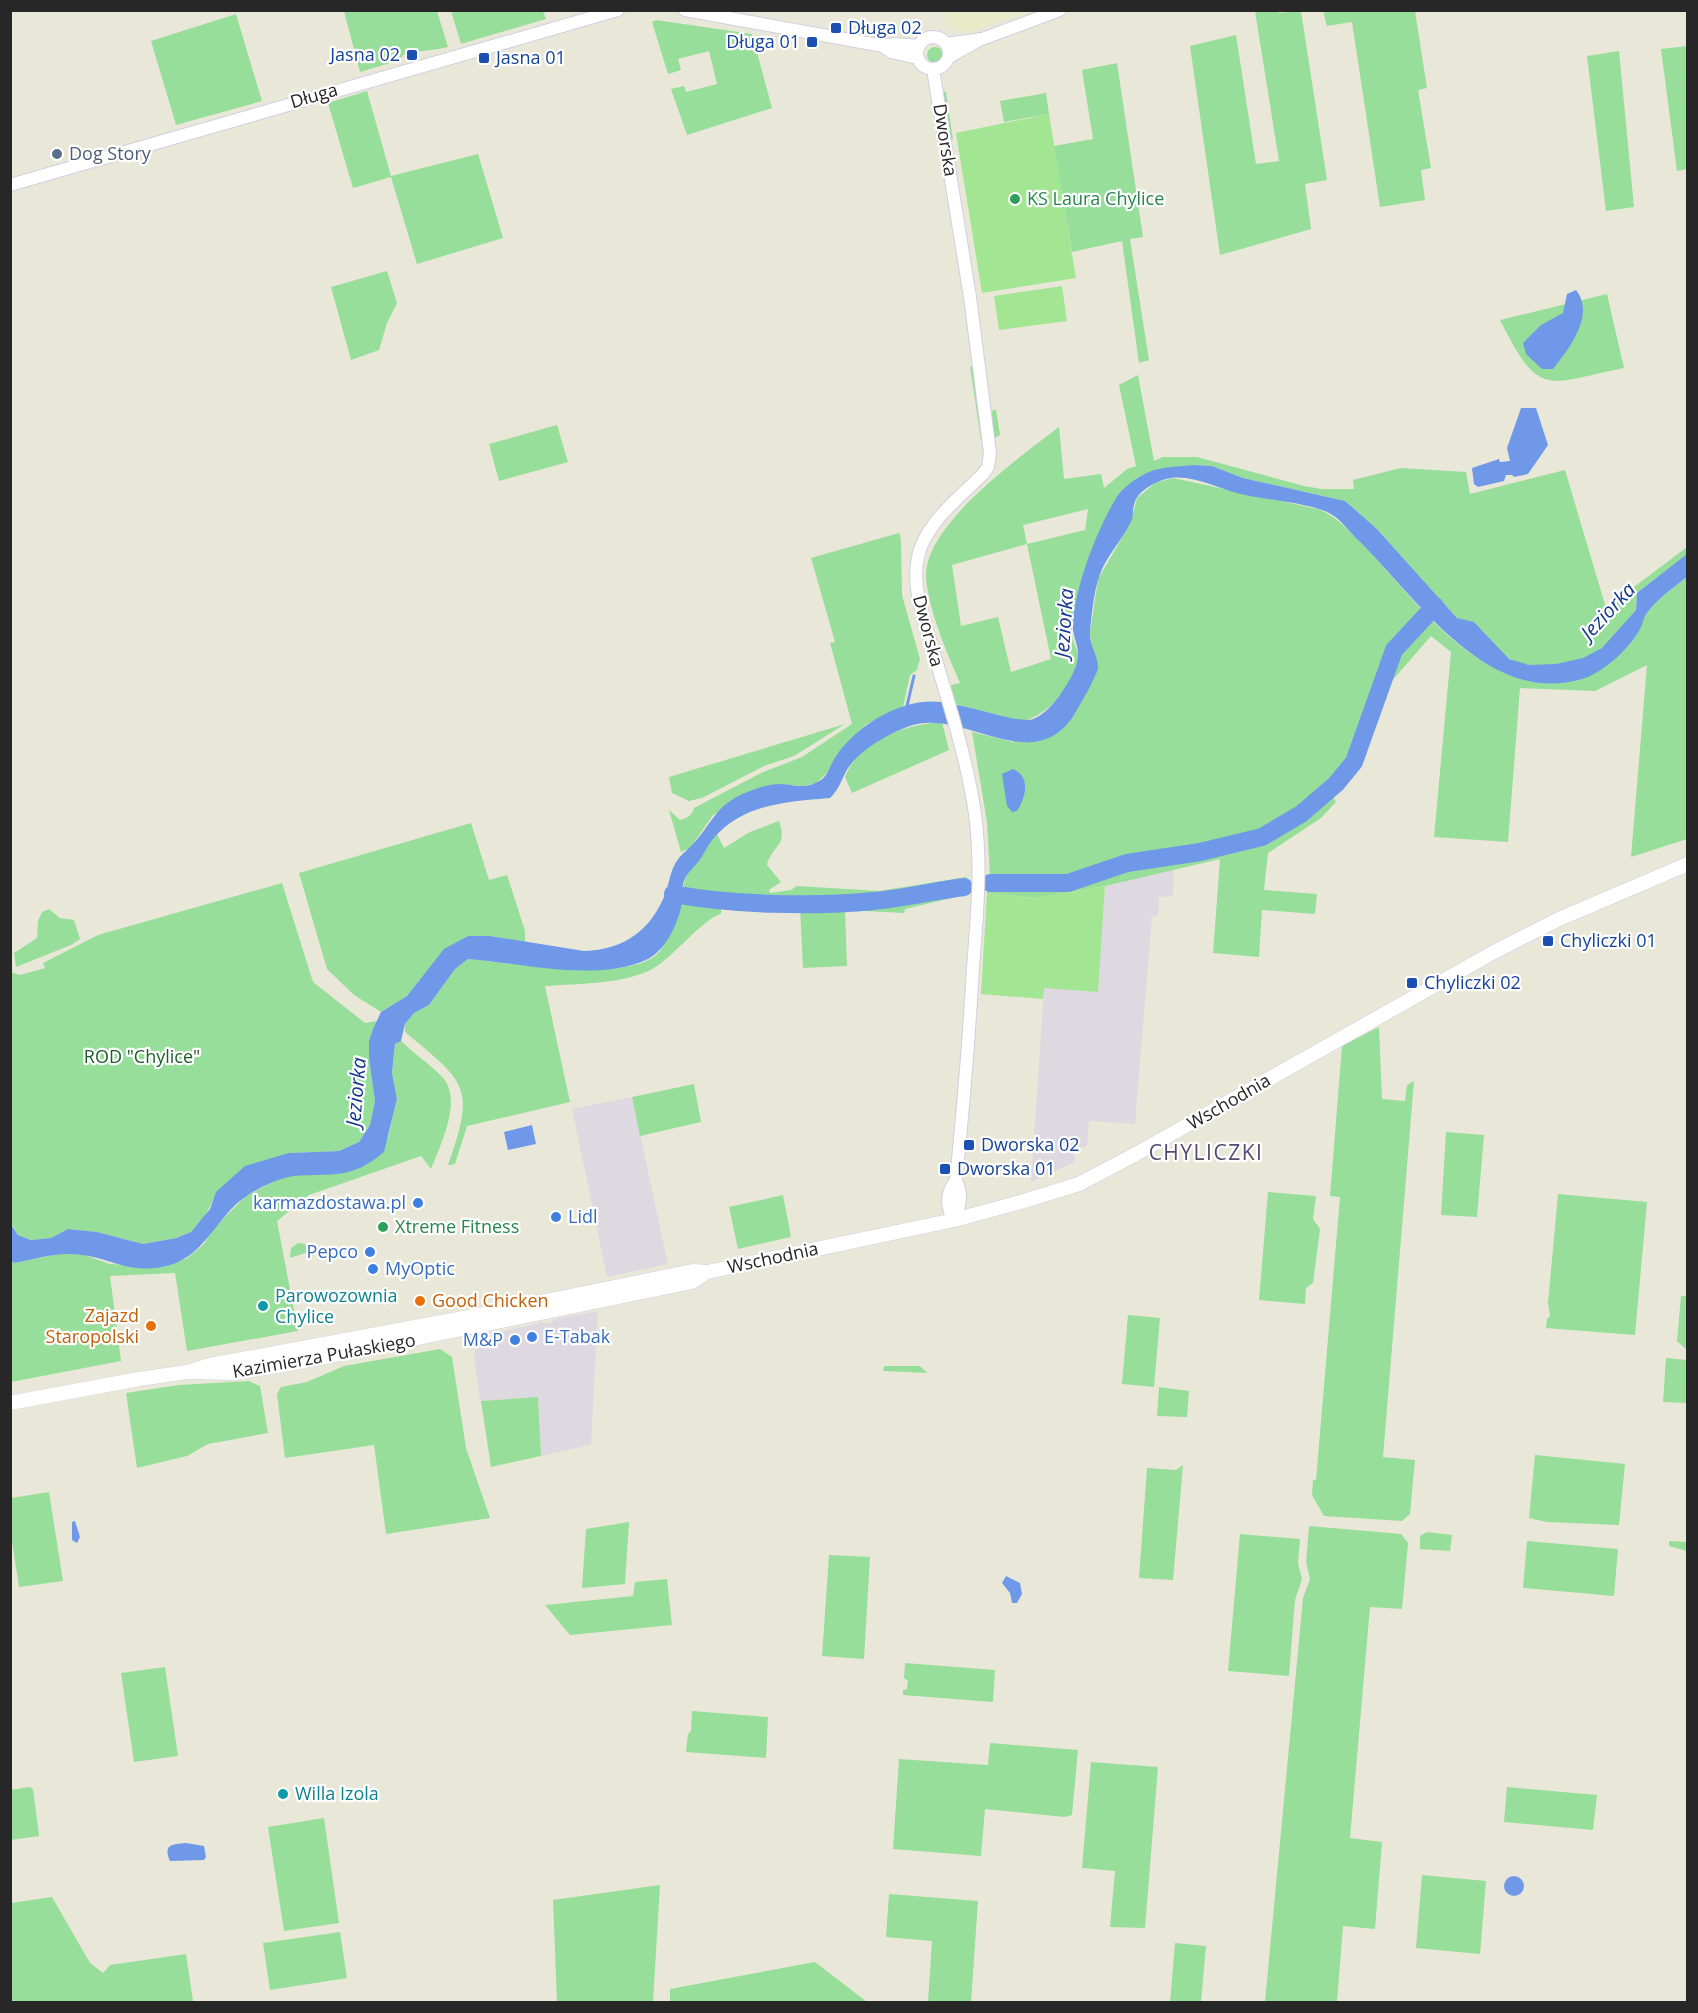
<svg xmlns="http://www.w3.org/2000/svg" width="1698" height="2013" font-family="'Open Sans',sans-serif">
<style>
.industrial{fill:#ded9e1}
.education{fill:#e8eac8}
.green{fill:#96de99;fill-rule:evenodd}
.pitch{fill:#a2e592}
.water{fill:#6f99e8}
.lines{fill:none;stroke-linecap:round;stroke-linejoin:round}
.stream{stroke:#6f99e8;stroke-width:3}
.river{stroke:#6f99e8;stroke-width:18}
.tertiary-casing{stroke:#d1cedf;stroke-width:14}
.secondary-casing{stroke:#d1cedf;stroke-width:15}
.tertiary{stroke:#fff;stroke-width:12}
.secondary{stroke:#fff;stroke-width:14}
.transit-dot{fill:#1a4fb4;stroke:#fff;stroke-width:2}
.service-dot{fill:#5c6f8a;stroke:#fff;stroke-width:2}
.leisure-dot{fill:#2e9e5b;stroke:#fff;stroke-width:2}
.shop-dot{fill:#3f7fe0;stroke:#fff;stroke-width:2}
.food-dot{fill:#e8710a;stroke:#fff;stroke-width:2}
.culture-dot{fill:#0f9aa8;stroke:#fff;stroke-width:2}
.labels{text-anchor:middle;stroke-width:4.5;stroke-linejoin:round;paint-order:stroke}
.transit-label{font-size:18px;fill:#164399;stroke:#fff;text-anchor:start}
.street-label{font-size:18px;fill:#272727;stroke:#fff}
.service-label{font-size:18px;fill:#4e5e75;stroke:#fff;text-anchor:start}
.leisure-label{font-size:18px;fill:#27864d;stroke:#fff;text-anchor:start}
.park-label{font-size:18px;fill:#1c5e28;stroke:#fff}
.shop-label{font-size:18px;fill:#366cbe;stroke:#fff;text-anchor:end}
.culture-label{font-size:18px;fill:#0d838f;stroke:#fff;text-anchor:start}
.food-label{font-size:18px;fill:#c56008;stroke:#fff;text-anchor:start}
.water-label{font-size:20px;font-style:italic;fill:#13358e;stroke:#fff}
.quarter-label{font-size:21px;letter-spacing:1.5px;fill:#534a74;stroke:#fff}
</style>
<rect width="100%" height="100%" fill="#e9e8d8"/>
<g class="industrial">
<polygon points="1174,868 1173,896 1159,897 1158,916 1152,917 1135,1124 1089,1121 1087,1146 1074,1149 1075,1162 1031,1182 1044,988 1098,992 1105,886"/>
<polygon points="632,1097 668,1264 607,1277 572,1109"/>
<polygon points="598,1311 591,1445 541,1456 538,1397 480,1401 474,1354 477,1344 481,1337 499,1332 540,1323 550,1323 558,1318"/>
</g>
<polygon class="education" points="945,11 945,10 1031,11 965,33 946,24"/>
<g class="green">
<path d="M 344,11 L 437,11 L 448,47 C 432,51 418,50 403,55 L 400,60 L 360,72 Z"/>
<polygon points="451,11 543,11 546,19 461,44"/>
<polygon points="1255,11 1278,11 1279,13 1301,11 1327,180 1305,184 1311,229 1220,255 1190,46 1236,35 1256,164 1279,161"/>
<polygon points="1323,11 1415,11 1427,88 1418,90 1431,168 1421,170 1425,200 1380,207 1352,22 1327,26"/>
<polygon points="236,14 262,101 176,125 151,41"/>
<polygon points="656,20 752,34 772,108 687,135 671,89 684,86 686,92 717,84 709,51 678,59 681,70 668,74 652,22"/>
<polygon points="1687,46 1687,169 1677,171 1661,49"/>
<circle cx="935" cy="55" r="8"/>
<polygon points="1619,51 1634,207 1606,211 1587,56"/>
<polygon points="1117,63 1143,237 1130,239 1149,360 1139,363 1122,241 1072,252 1054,146 1093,139 1082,70"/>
<polygon points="367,91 391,176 478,154 503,238 417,264 391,177 353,188 328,103"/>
<polygon points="943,91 946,92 953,140 949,137"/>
<polygon points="1046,93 1049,114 1004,122 1000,101"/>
<polygon points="387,271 397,303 387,323 379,350 351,360 331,287"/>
<path d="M 1607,294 L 1624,368 C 1544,384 1540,399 1500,320 Z"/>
<polygon points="970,366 974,368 985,440 981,440"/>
<path d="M 1138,375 L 1154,461 L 1163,457 L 1197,457 L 1304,486 L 1322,489 L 1354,489 L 1353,480 L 1401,468 L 1466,472 L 1470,494 L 1565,470 L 1606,608 L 1687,547 L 1688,554 L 1653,582 L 1636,600 L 1636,610 C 1625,622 1615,638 1602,648 C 1582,664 1533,672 1510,659 C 1486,646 1493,627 1457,618 L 1376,528 L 1345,501 L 1243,478 L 1212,466 L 1194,465 L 1115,500 C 1101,532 1086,564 1078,598 C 1075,611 1070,626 1073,639 C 1074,645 1078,650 1078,656 C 1075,684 1048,717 1021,721 L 955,704 L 951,685 L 960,683 C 948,656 926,604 926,574 C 928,522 1020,457 1059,427 L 1064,479 L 1101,474 L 1104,488 L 1127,469 L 1136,466 L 1119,385 ZM 1088,509 L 1085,530 L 1027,544 L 1023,525 ZM 1027,544 L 1051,659 L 1011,672 L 998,617 L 961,626 L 952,565 Z"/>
<polygon points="993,410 996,410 1000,435 995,438 991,413"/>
<polygon points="557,425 568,462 499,481 489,444"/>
<path d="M 1173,478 L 1318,509 C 1336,516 1346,528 1360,542 C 1414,596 1469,684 1553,681 C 1569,681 1584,680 1597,671 C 1612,662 1631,646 1639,630 C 1642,625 1643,618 1647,613 C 1657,599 1673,588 1687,577 L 1687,839 L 1631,857 L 1647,665 L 1595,691 L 1520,688 L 1508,842 L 1434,837 L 1451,652 L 1431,636 L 1391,682 L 1359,770 L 1355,770 L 1331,793 L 1336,802 L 1321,818 L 1268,853 L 1264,890 L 1317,894 L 1315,914 L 1262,910 L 1259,957 L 1213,953 L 1220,859 L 1105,886 L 1036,898 L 987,893 L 987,878 L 990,877 L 987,822 L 972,732 L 1013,742 L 1091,682 L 1096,675 L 1090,633 L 1098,579 L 1130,524 L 1137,498 L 1155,483 Z"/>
<path d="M 899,533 L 901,539 L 902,595 L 920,659 L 917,670 L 910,675 L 903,707 L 867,724 L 841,750 L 834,759 L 831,769 L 816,783 L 803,786 L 778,784 L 713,815 L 690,848 L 681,852 L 669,810 L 680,820 C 688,818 692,815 694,808 L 761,773 L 802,757 L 852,724 L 830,643 L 835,642 L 811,558 Z"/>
<path d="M 942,722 L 949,750 L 852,793 L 845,777 C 859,740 906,724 942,722 Z"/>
<polygon points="845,724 794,756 764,766 702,798 689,801 672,793 669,777"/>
<path d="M 779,821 C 788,848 773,843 767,865 L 781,882 L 769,890 L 770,893 L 791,890 L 797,886 L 879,891 L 967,877 L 968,894 L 905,909 L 904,913 L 845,910 L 847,966 L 803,968 L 800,908 L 721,909 L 721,914 C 702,919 673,958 652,969 C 625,984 575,984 545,986 L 570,1102 L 467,1126 L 455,1164 L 448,1165 C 476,1086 466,1083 405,1032 L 405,1024 L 414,1013 L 429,1005 L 455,969 L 468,959 C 507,962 634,985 660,951 C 667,941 678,913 682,900 C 684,895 682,888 684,883 C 688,870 708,844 717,834 L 724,848 L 750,832 Z"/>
<polygon points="471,823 489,880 507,875 525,931 525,942 490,936 468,936 444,950 407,996 381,1012 354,995 327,969 299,873"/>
<polygon points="282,883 313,982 365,1023 377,1021 369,1059 375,1101 370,1125 359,1142 339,1151 289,1153 217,1192 203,1220 191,1232 175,1238 143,1244 97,1232 68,1229 51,1238 31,1240 18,1235 11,1223 11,972 20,975 45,968 43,963 98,935"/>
<polygon points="49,909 60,918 74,920 80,939 71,945 16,967 14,953 37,938 38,921 42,912"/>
<polygon points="1379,1027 1382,1099 1405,1101 1407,1085 1414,1081 1383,1457 1415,1460 1410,1514 1402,1521 1324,1516 1312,1495 1313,1480 1316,1480 1340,1197 1330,1196 1342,1046"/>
<path d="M 401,1041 C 412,1052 435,1068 444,1079 C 462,1102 440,1146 431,1169 L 421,1156 L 309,1195 L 277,1221 L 298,1331 L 187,1351 L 175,1273 L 110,1276 L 121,1361 L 11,1382 L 10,1260 L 14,1263 L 64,1253 L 84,1255 L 110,1264 L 163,1267 L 186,1259 L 203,1245 L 215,1227 L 246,1196 L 277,1180 L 388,1138 L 397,1099 L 392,1073 L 395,1044 Z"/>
<polygon points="694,1084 701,1122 640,1136 632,1097"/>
<polygon points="1446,1132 1484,1135 1477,1217 1441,1215"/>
<polygon points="1268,1192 1316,1196 1313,1219 1320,1229 1313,1283 1306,1288 1305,1304 1259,1300"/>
<polygon points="1558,1194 1647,1202 1635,1335 1546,1328 1547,1319 1550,1316 1548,1303"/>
<polygon points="783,1195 791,1237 738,1249 729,1207"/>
<polygon points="298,1243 305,1244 308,1252 290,1258 291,1248"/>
<polygon points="1681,1296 1687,1296 1687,1350 1677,1341"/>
<polygon points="1128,1315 1160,1318 1154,1387 1122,1384"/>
<polygon points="440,1349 452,1357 466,1448 490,1518 386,1534 374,1445 285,1458 277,1394 281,1387 307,1382 344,1366"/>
<polygon points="1666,1358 1687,1360 1687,1403 1663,1402"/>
<polygon points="884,1366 920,1366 927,1373 883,1371"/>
<polygon points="249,1381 260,1386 268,1433 208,1444 187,1456 137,1468 126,1393 179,1385"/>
<polygon points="1159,1387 1189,1391 1187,1417 1157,1416"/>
<polygon points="538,1397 541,1456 491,1467 481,1401"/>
<polygon points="1535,1455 1625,1464 1619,1525 1547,1522 1529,1518"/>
<polygon points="1183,1465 1173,1580 1139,1578 1147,1468 1176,1470"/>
<polygon points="49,1492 63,1581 19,1587 11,1535 11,1498"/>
<polygon points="629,1522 625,1584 582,1588 586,1529"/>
<polygon points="1309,1526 1401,1534 1408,1543 1402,1609 1370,1607 1350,1838 1382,1842 1375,1929 1343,1926 1337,2002 1265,2002 1303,1598 1310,1579 1306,1562"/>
<polygon points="1427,1532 1452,1535 1450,1551 1420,1549 1420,1536"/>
<polygon points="1240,1534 1300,1539 1298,1563 1302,1579 1295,1600 1289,1676 1228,1671"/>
<polygon points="1527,1541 1618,1549 1614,1596 1523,1588"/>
<polygon points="1669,1541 1687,1542 1687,1551 1669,1546"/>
<polygon points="829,1555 870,1557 864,1659 822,1656"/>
<polygon points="667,1579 672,1625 570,1635 545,1605 633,1596 635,1582"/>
<polygon points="905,1663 995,1670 993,1702 903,1695 903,1690 907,1689 908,1681 904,1678"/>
<polygon points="165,1667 178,1756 134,1762 121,1673"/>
<polygon points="692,1711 768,1717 766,1758 686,1752 688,1734 691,1731"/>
<polygon points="990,1743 1078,1750 1072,1815 1065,1817 985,1809 981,1856 893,1849 899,1759 988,1765"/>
<polygon points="1091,1762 1158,1767 1145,1928 1110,1927 1115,1871 1082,1868"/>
<polygon points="29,1787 33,1789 39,1836 11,1840 11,1790"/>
<polygon points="1507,1787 1597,1795 1593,1830 1504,1822"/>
<polygon points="324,1818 339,1923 284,1931 268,1827"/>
<polygon points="1422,1875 1486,1881 1480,1954 1416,1948"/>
<polygon points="660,1885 653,2002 557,2002 553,1900"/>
<polygon points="889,1894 978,1901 971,2002 928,2002 932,1941 886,1937"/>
<polygon points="52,1897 90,1963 103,1973 110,1965 186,1954 193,2001 11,2002 11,1903"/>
<polygon points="340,1932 347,1978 270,1990 263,1943"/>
<polygon points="1175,1943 1206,1946 1201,2002 1170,2002"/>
<polygon points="815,1962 867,2002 670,2002 670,1989"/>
</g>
<g class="pitch">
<polygon points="1049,114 1076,278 982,293 956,133"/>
<polygon points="1062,286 1067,321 999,330 994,296"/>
<polygon points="1105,886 1098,992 1044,988 1043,999 981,994 987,893 1036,898"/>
</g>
<g class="water">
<path d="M 1576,290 C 1596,315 1568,350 1553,369 L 1542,369 L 1526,354 L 1523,343 L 1541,325 L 1563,313 L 1567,294 Z"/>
<polygon points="1521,408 1536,408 1548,445 1528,474 1514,477 1512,475 1506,475 1504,481 1478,487 1474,484 1472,468 1499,459 1500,462 1510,461 1507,448"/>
<path d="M 1194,465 L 1212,466 L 1243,478 L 1345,501 L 1376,528 L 1457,618 L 1474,622 L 1509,659 L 1529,665 L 1556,664 L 1583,658 L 1602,648 L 1636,610 L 1637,593 L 1687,554 L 1687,577 C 1673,588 1658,598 1647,613 C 1643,618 1643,624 1640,629 C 1630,648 1603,673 1582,679 C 1487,707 1417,598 1360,542 C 1351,534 1344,523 1334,516 C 1317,503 1264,500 1241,494 C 1219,489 1194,475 1171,478 C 1158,480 1137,490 1134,505 C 1132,511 1134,515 1131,522 C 1123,538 1111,551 1103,567 C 1094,585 1092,612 1090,632 C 1089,645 1098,655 1098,667 C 1098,675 1079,706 1074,715 C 1033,778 966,710 913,725 C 891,732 862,748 848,768 C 842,778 839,790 830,798 C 787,802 743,803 713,839 C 708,845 705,852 701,858 C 695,867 686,873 683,884 C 682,889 683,896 682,902 C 679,922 666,950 648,959 C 598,983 521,963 468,959 L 455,969 L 429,1005 L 414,1013 L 405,1024 L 401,1041 L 395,1044 L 392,1073 L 397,1099 L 384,1152 C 351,1180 333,1173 294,1176 C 279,1178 261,1187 248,1195 C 215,1216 205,1260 162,1267 C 126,1273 113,1259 82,1255 C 58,1251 37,1259 14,1263 L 11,1260 L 10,1223 L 18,1235 L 31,1240 L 51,1238 L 68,1229 L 97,1232 L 143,1244 L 176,1238 L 191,1232 L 210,1209 L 216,1192 L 245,1166 L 289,1153 L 339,1151 L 359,1142 L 370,1125 L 375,1101 L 369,1059 L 369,1041 L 373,1029 L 381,1012 L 407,996 L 444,949 L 468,936 L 490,936 L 584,951 C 625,950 652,929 666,892 C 669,883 670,874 674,866 C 679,856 684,853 691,846 C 711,826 715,805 745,793 C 755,789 768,784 779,784 C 792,784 803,789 815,783 C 829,778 829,766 836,756 C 856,728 888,707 922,702 C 953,697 1015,725 1033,719 C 1044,715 1053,704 1060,695 C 1067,685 1078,668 1078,654 C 1078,644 1072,635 1073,624 C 1075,587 1096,532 1115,500 C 1121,489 1131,482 1141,476 C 1157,466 1176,467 1194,465 Z"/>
<path d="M 1013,769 C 1031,777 1026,797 1017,811 L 1012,812 L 1007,806 L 1002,774 Z"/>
<polygon points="532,1125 536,1144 508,1150 504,1132"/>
<polygon points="75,1521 80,1537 77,1543 72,1540 72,1522"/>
<polygon points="1006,1576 1020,1583 1022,1594 1017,1603 1012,1603 1010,1593 1002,1583"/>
<path d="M 186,1843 L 204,1846 L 206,1857 L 204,1860 L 170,1861 C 163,1845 171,1844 186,1843 Z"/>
<circle cx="1514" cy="1886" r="10"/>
</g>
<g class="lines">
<polyline class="stream" points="906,710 914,676"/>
<g class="river">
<polyline points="990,883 1068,883 1127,863 1200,852 1262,837 1301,814 1336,784 1354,762 1394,650 1435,606"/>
<path d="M 673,894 C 732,905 814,907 874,901 C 904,898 934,891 964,887"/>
</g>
<g class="tertiary-casing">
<g id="tertiary">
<polyline points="685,10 883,46 894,44 919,46"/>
<circle cx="933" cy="53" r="16"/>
<polyline points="946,44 982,39 1060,10"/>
<polyline points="883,46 891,52 918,58"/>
<polyline points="949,57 981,39"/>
<path d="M 933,69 L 970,297 L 990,453 L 988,467 L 983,474 C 959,498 921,526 917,563 C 913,592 924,619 932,647 C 948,701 967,758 975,814 C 982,866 977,916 973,968 C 969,1039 963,1110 956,1181 C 945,1194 946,1206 954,1220"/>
<polyline points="10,185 618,10"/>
<path d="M 954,1220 C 960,1206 963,1194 956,1181"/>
</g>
</g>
<g class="secondary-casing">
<g id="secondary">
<polyline points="187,1372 210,1365 458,1319 693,1271 707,1272 736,1266 954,1220 1024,1201 1079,1184 1136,1154 1494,952 1559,919 1688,864"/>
<polyline points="10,1403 139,1379 187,1372 235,1373 295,1363 692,1282 707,1272"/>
</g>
</g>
<use href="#tertiary" class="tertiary"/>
<use href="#secondary" class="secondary"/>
</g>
<g class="transit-dot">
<rect x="830" y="22" width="12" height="12" rx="3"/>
<rect x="806" y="36" width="12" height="12" rx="3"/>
<rect x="406" y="49" width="12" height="12" rx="3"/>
<rect x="478" y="52" width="12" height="12" rx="3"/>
<rect x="1542" y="935" width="12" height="12" rx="3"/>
<rect x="1406" y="977" width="12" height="12" rx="3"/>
<rect x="963" y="1139" width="12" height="12" rx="3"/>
<rect x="939" y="1163" width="12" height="12" rx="3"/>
</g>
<circle class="service-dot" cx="57" cy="154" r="6"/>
<g class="leisure-dot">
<circle cx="1015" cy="199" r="6"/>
<circle cx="383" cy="1227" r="6"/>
</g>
<g class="shop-dot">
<circle cx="418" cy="1203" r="6"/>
<circle cx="556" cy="1217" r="6"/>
<circle cx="370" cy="1252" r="6"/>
<circle cx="373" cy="1269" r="6"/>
<circle cx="532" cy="1337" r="6"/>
<circle cx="515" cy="1340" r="6"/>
</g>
<g class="food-dot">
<circle cx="420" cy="1301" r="6"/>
<circle cx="151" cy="1326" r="6"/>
</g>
<g class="culture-dot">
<circle cx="263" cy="1306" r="6"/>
<circle cx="283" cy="1794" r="6"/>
</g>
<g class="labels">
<g class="transit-label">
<text x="848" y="34">Długa 02</text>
<text x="800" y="48" text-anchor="end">Długa 01</text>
<text x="400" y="61" text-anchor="end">Jasna 02</text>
<text x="496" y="64">Jasna 01</text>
<text x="1560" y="947">Chyliczki 01</text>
<text x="1424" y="989">Chyliczki 02</text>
<text x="981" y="1151">Dworska 02</text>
<text x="957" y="1175">Dworska 01</text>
</g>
<g class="street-label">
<text transform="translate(314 96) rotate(-16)" y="6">Długa</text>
<text transform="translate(945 140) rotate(81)" y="6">Dworska</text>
<text transform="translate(928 631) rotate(75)" y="6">Dworska</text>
<text transform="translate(1229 1102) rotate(-30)" y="6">Wschodnia</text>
<text transform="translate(773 1258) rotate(-12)" y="6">Wschodnia</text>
<text transform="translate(324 1356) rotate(-10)" y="6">Kazimierza Pułaskiego</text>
</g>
<g class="service-label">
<text x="69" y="160">Dog Story</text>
</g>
<g class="leisure-label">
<text x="1027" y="205">KS Laura Chylice</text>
<text x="395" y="1233">Xtreme Fitness</text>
</g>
<g class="park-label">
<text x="142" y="1063">ROD "Chylice"</text>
</g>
<g class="shop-label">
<text x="406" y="1209">karmazdostawa.pl</text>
<text x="568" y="1223" text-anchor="start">Lidl</text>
<text x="358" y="1258">Pepco</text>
<text x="385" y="1275" text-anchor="start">MyOptic</text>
<text x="544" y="1343" text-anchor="start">E-Tabak</text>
<text x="503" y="1346">M&amp;P</text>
</g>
<g class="culture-label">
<text x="275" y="1302">Parowozownia<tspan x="275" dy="21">Chylice</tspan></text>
<text x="295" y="1800">Willa Izola</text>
</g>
<g class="food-label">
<text x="432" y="1307">Good Chicken</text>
<text x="139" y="1322" text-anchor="end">Zajazd<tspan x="139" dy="21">Staropolski</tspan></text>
</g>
<g class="water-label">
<text transform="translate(1608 611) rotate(-47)" y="7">Jeziorka</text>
<text transform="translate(1064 623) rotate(-86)" y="7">Jeziorka</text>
<text transform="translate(356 1092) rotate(-85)" y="7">Jeziorka</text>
</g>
<g class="quarter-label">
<text x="1206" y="1160">CHYLICZKI</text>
</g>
</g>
<rect width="1698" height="2013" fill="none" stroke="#272727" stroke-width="24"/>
</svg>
